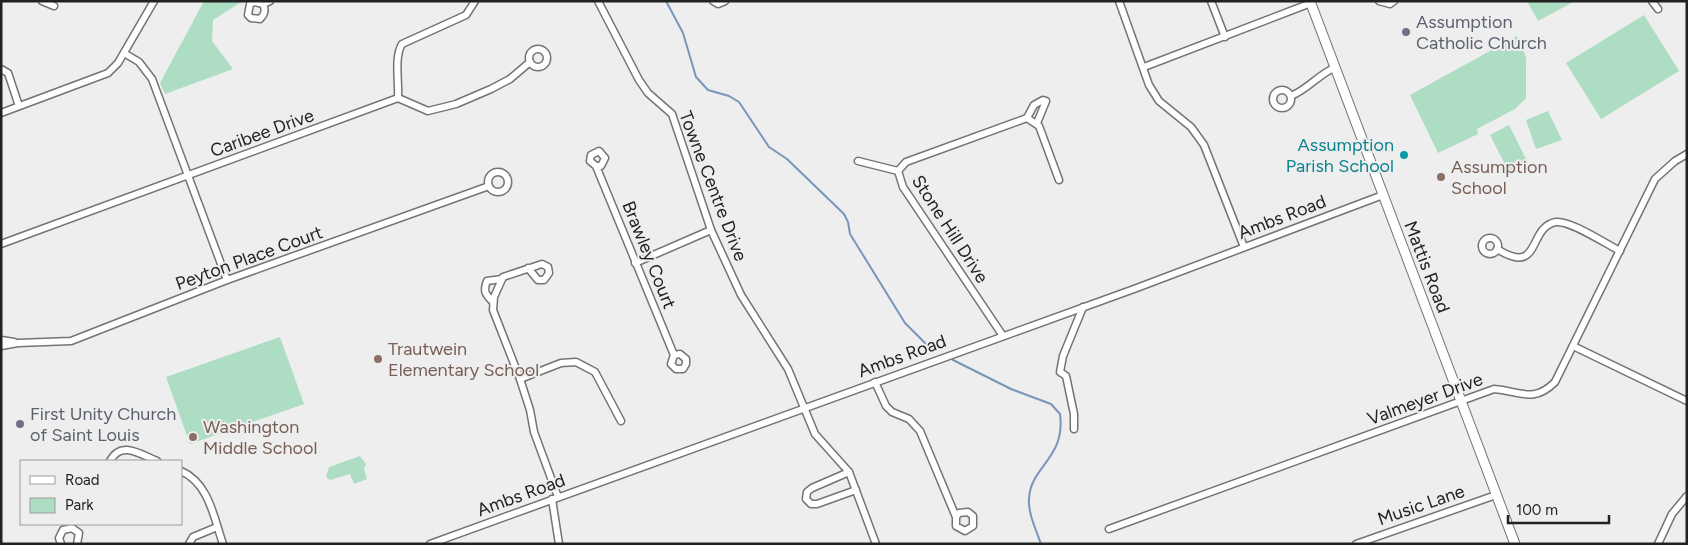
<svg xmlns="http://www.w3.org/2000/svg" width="1688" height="545" font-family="Figtree,sans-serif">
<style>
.green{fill:#adddc3}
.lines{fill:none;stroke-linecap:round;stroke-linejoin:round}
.stream{stroke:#7896b9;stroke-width:2}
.minor-casing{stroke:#747475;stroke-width:9}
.major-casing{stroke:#747475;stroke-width:11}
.minor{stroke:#fff;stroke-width:6}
.major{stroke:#fff;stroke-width:9}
.worship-dot{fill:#6b7280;stroke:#eeeeef;stroke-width:2}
.culture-dot{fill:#0f9aa8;stroke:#eeeeef;stroke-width:2}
.education-dot{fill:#8d6e63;stroke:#eeeeef;stroke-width:2}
.labels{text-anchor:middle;stroke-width:4;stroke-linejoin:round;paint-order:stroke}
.worship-label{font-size:18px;fill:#5b616d;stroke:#eeeeef;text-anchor:start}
.street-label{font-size:18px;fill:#222223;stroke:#eeeeef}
.culture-label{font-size:18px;fill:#0d838f;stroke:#eeeeef;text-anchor:end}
.education-label{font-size:18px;fill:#785e54;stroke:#eeeeef;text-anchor:start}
</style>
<rect width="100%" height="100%" fill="#eeeeef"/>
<g class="green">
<polygon points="204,1 243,1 213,20 212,41 233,69 165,94 160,83"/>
<polygon points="1527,1 1575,1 1538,21"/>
<polygon points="1644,15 1679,71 1601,119 1566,63"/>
<polygon points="1517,36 1526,57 1526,98 1515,109 1477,129 1478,134 1438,153 1410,95"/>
<polygon points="1548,111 1562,140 1536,149 1526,120"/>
<polygon points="1509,125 1528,163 1509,172 1490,135"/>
<polygon points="280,337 304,404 190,444 166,377"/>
<polygon points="360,456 366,464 364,469 367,479 354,484 350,474 330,480 326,477 329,467"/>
</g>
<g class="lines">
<g class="stream">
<polyline points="666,1 683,33 696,77 708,90 729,96 739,102 769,147 787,159 844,214 848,222 850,234 905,323 927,345"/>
<path d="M 953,360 L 1011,389 L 1051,404 L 1060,414 C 1066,459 1030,466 1029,499 C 1028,513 1036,530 1041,544"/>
</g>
<g class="minor-casing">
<g id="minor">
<polyline points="42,1 54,6"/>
<polyline points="598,1 639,80 648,93 672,114 711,230 741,295 788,369 815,434 849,472 876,544"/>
<polyline points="713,1 718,4 725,1"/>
<polyline points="1119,1 1149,85 1159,101 1191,127 1204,145 1244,247"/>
<polyline points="1211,1 1225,37"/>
<polyline points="1379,1 1390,4 1394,1"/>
<polyline points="1652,1 1658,9"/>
<path d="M 263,4 C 266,10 265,14 260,19 L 251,18 L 248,15 L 250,4 L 254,2 L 263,4 L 270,1"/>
<circle cx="538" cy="58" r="9"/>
<polyline points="124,53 139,62 152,79 227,280"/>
<polyline points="1144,67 1311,3"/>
<polyline points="1,69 8,73 19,106"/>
<circle cx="1282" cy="99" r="9"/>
<path d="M 1291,96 C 1308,89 1318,75 1334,68"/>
<polyline points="398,98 428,111 456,104 491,89 510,79 530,62"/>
<path d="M 398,98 C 399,81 394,57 402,44 L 466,15 L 475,1"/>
<polyline points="1,113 108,73 118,63 154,1"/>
<polyline points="1027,118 1034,105 1043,100 1046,101 1037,123"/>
<polyline points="858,161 898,171 903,187 1003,336"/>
<polyline points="596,166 601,166 605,158 599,151 591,155 590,161 596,166 674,355 671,364 676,369 683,369 686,364 686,359 680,354 674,355"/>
<polyline points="898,171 906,162 1027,118 1039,126 1059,180"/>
<circle cx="498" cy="182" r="10"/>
<circle cx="1490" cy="246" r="8"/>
<polyline points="1,244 398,98"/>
<path d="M 1497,249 C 1542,277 1527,227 1556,222 C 1570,220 1606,244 1620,251"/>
<polyline points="635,263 711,230"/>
<polyline points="528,268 538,280 544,280 549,273 548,267 542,264 503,277 494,297 493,310 520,379 530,410 534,432 558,497"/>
<path d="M 493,302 C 485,294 483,291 487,281 L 502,279"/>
<polyline points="1,340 14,342"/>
<polyline points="1,346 18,343 71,341 227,280 489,186"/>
<polyline points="1573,346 1687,401"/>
<polyline points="520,379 561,363 576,362 595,372 621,421"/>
<polyline points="875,382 886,406 892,412 909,419 920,431 956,517 956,526 965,531 973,526 973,516 968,512 959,513 956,517"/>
<polyline points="1074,429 1074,414 1066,376 1060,372 1063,356 1083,307"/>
<path d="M 110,461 C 121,440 140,454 157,461"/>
<path d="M 181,471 C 209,483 214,518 223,544"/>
<polyline points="849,472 812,488 807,492 806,499 811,504 817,504 856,490"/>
<polyline points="552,499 559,544"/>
<path d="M 1109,529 L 1494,389 C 1520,391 1533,404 1555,382 L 1655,179 L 1675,161 L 1687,154"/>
<polyline points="61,544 59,538 63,530 72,528 79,533 77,544"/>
<polyline points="189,544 193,537 217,527"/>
<polyline points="430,544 1134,289 1383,195"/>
<polyline points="1356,544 1496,495"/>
<polyline points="1658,544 1672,514 1687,496"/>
</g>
</g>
<g class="major-casing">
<polyline id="major" points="1310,1 1515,544"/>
</g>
<use href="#minor" class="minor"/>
<use href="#major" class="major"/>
</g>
<g class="worship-dot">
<circle cx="1406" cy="32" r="5"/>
<circle cx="20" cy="424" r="5"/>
</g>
<circle class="culture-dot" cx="1404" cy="155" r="5"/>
<g class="education-dot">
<circle cx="1441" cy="177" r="5"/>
<circle cx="378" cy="359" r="5"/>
<circle cx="193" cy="437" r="5"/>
</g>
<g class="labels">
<g class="worship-label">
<text x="1416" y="28">Assumption<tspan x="1416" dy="21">Catholic Church</tspan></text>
<text x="30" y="420">First Unity Church<tspan x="30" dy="21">of Saint Louis</tspan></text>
</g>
<g class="street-label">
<text transform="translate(262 133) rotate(-20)" y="6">Caribee Drive</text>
<text transform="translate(713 186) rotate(69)" y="6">Towne Centre Drive</text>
<text transform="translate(1282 217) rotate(-21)" y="6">Ambs Road</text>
<text transform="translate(950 229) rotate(57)" y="6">Stone Hill Drive</text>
<text transform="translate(649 255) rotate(68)" y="6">Brawley Court</text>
<text transform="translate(249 258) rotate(-20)" y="6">Peyton Place Court</text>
<text transform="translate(1427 267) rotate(69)" y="6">Mattis Road</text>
<text transform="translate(902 356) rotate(-20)" y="6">Ambs Road</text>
<text transform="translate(1425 399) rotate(-20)" y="6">Valmeyer Drive</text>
<text transform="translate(521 495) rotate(-20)" y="6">Ambs Road</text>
<text transform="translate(1421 505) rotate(-19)" y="6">Music Lane</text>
</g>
<g class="culture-label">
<text x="1394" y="151">Assumption<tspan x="1394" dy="21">Parish School</tspan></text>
</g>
<g class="education-label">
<text x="1451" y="173">Assumption<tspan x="1451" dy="21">School</tspan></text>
<text x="388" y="355">Trautwein<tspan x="388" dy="21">Elementary School</tspan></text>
<text x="203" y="433">Washington<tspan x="203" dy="21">Middle School</tspan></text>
</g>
</g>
<rect width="1688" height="545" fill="none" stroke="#222223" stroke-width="5"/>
<rect x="20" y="460" width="162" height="65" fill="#eeeeef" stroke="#9c9c9d"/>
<rect x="30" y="476" width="25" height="8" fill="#ffffff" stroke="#9c9c9d"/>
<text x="65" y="485" font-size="15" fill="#222223">Road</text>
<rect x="30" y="498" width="25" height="15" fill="#adddc3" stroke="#9c9c9d"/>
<text x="65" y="510" font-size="15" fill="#222223">Park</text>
<path d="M1508 515v8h101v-8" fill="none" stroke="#222223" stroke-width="2.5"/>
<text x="1516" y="515" font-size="15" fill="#222223" stroke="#eeeeef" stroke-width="4" paint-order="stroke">100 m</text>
</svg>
